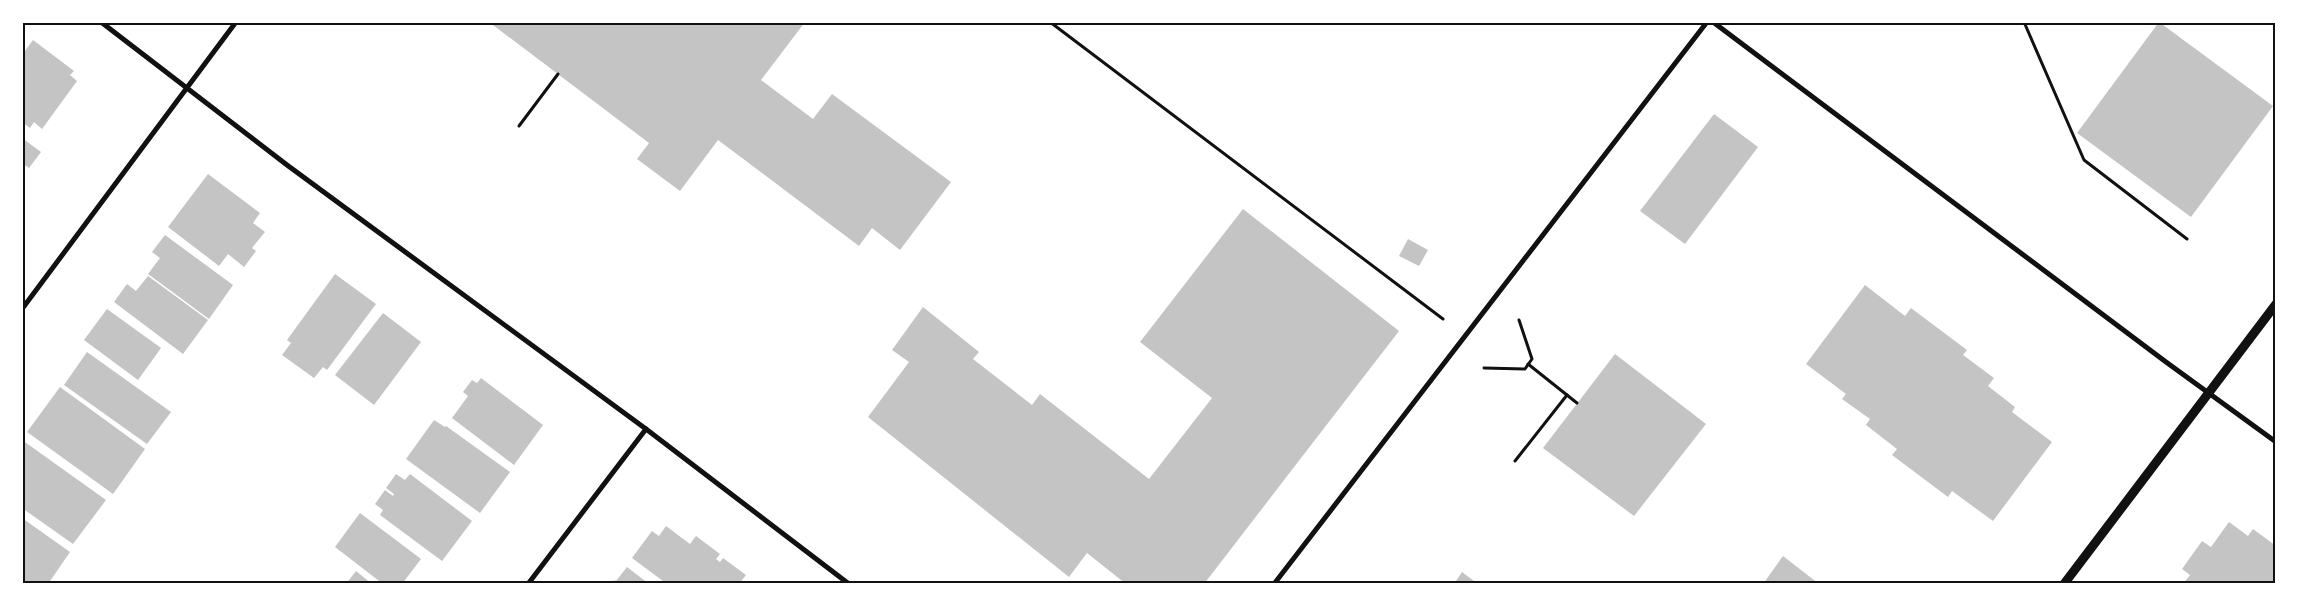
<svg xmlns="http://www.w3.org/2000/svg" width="2298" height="606" font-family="'Zilla Slab',serif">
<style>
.building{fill:#c4c4c4}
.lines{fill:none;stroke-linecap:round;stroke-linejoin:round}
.path{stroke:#111;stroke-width:3}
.minor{stroke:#111;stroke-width:5}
.tertiary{stroke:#111;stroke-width:9}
.neatline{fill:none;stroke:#111;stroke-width:2}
</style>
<rect width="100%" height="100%" fill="#fff"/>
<g class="building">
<polygon points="489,22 805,22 761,80 813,119 832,94 951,182 900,250 872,228 859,246 718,140 680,191 637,159 649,143"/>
<polygon points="2159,22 2273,106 2191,217 2077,133"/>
<polygon points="33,40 74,71 70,75 77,81 42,129 34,122 30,128 22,122 22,55"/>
<polygon points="1714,114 1758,147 1685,244 1640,211"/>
<polygon points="22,138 41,152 29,168 22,163"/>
<polygon points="208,174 260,213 253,223 265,232 252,248 256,251 244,267 228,254 219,266 168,227"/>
<polygon points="1243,209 1399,331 1204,584 1126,584 1087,553 1069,577 868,417 909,362 892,350 923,307 979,352 973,359 1032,405 1040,394 1149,479 1212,398 1140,342"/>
<polygon points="165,235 233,285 209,319 148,274 160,258 152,252"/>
<polygon points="1408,239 1428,250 1419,266 1399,256"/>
<polygon points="335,274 376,304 327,370 323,367 314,378 282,355 291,343 287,340"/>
<polygon points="148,276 208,320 183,354 114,302 127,284 136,291"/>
<polygon points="1865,285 1905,316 1911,308 1967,350 1963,355 1994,378 1988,386 2015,407 2012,412 2052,442 1993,521 1952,491 1948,497 1892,455 1897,449 1866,425 1870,419 1842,399 1846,394 1806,364"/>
<polygon points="107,309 161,348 138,380 84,340"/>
<polygon points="383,313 421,342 374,405 335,375"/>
<polygon points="87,352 171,412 147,444 64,385"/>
<polygon points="1615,354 1706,424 1634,516 1543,448"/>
<polygon points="481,378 543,425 514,465 452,418 468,396 463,392 472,380 477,383"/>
<polygon points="60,387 145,449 113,494 27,432"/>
<polygon points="434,420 445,427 446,426 510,472 480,513 406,459"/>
<polygon points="22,440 106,500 73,544 22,508"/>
<polygon points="396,474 405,480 410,474 472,521 442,561 380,515 383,510 375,504 385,490 393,496 394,494 386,488"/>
<polygon points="360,513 421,559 402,584 383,584 335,547"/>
<polygon points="22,518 70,552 48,584 22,584"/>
<polygon points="2229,522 2248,536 2253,529 2276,546 2276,584 2183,584 2190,575 2182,569 2202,541 2211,547"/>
<polygon points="666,526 690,544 696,536 720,554 716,559 720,562 723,558 746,575 739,584 667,584 632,558 652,531 659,536"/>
<polygon points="1783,556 1819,584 1763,584"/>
<polygon points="627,567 649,584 612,584 614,580 616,581"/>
<polygon points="356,571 372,584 346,584"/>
<polygon points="1462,572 1478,584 1454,584"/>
</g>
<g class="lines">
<g class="path">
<polyline points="1050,22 1443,319"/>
<polyline points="2024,22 2084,160 2187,239"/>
<polyline points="519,126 558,74"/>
<polyline points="1528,364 1577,403"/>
<polyline points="1484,368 1525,369 1532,359 1519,320"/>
<polyline points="1515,461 1567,395"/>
</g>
<g class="minor">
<polyline points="101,22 287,165 646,429 849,584"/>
<polyline points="1713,22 2166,362 2276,442"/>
<polyline points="22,309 236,22"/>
<polyline points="528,584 646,429"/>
<polyline points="1274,584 1707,22"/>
</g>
<polyline class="tertiary" points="2064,584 2276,304"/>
</g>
<rect width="2298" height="606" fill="none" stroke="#ffffff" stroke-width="48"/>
<rect x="24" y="24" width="2250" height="558" class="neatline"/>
</svg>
